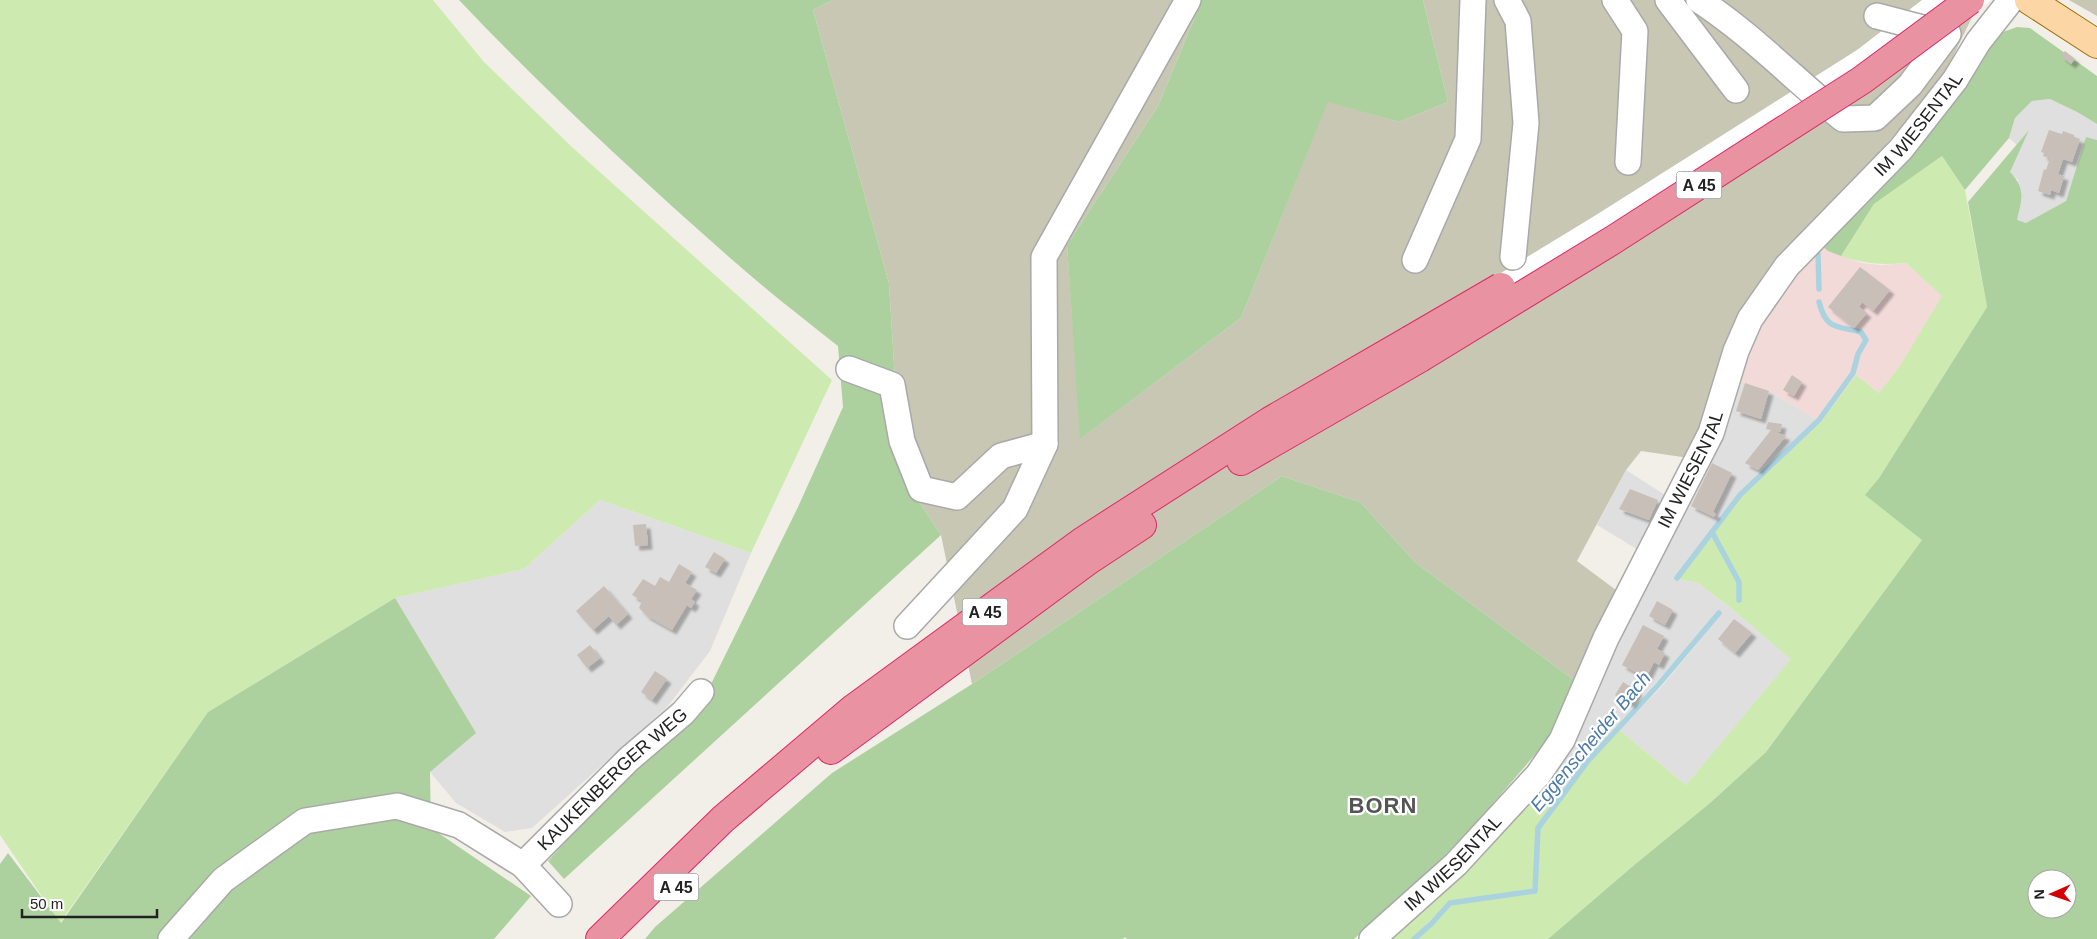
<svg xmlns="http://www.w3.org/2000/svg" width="2097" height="939" font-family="Arial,sans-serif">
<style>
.residential{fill:#e0dfdf}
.commercial{fill:#f2dad9}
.construction{fill:#c7c7b4}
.grass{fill:#cdebb0}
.forest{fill:#add19e;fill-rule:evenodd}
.pier{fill:#fff}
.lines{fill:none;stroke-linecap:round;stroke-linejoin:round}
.stream{stroke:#aad3df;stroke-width:5.5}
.building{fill:#c7bfb8;filter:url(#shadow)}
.minor-casing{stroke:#a9a9a9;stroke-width:28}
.major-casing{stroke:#a06b00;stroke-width:30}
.highway-casing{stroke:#dc2a67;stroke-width:30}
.minor{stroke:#fff;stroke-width:25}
.major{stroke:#fcd6a4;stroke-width:28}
.highway{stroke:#e892a2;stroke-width:28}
.highway-bridge-casing{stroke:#dc2a67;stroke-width:30;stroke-linecap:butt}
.highway-bridge{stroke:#e892a2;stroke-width:28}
.labels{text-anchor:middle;stroke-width:4.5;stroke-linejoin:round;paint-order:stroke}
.shield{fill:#fff;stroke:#646464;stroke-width:1}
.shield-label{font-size:16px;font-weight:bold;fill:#222}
.street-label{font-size:18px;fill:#222;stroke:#fff}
.water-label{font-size:19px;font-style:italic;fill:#4a7aab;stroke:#fff}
.district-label{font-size:22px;font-weight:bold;letter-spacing:1px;fill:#555;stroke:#fff}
</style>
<defs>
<filter id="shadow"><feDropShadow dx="4.5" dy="4.5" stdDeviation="1" flood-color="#0004"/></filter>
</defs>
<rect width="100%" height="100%" fill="#f2efe9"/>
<g class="residential">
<polygon points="2050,99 2077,112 2097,124 2097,140 2086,138 2066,201 2027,223 2017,221 2018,180 2009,172 2027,132 2017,145 2009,138 2015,118 2032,101"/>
<polygon points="1734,380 1769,391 1821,422 1742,497 1679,579 1698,583 1731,608 1792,659 1686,785 1619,730 1662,686 1699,641 1696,638 1586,760 1560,796 1544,782 1570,747 1585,720 1610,661 1657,567 1640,551 1597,525 1626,470 1676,502"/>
<polygon points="600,500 751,553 710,651 668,706 532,828 505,832 456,803 430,772 395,598 524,569"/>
</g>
<polygon class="commercial" points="1821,245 1829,251 1862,263 1881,265 1906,263 1943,296 1901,364 1879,393 1856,375 1821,422 1769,391 1734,380 1767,307"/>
<g class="construction">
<polygon points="833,0 1202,0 1158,106 1067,245 1081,438 1241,318 1328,101 1399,122 1448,102 1423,0 1974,0 1978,5 1943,77 1863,172 1784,255 1689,458 1641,451 1626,470 1577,561 1620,593 1595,629 1578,683 1416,563 1360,502 1282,476 972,684 941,535 901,475 889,283 813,10"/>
<polygon points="2069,0 2097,0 2097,16"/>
</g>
<g class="grass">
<polygon points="0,0 433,0 484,62 573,148 832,380 751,553 600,500 524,569 395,598 208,712 60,923 0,835"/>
<path d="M 1942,156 L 1965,190 L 1987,307 L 1879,478 L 1866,495 L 1923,539 L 1766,752 L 1710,803 L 1633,866 L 1548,939 L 1416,939 L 1451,905 L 1537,892 L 1540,829 L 1588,763 L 1619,730 L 1686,785 L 1791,659 L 1731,608 L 1698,583 L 1679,579 L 1742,497 L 1821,422 L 1856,375 L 1879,393 L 1901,364 L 1942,296 L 1906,263 C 1881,265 1865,264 1841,256 L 1874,204 Z"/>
<polygon points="1544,782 1560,796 1536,827 1534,889 1449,902 1412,939 1391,939 1481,858"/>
</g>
<g class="forest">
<path d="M 459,0 L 833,0 L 813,10 L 889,283 L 901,475 L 941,535 L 564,879 L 548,861 L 712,682 L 798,507 L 843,407 L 838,346 C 801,317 764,288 729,257 C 636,175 544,90 459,0 Z"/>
<polygon points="1202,0 1423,0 1448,102 1399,122 1328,102 1241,318 1080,439 1067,245 1158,106"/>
<polygon points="2017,27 2030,28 2097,76 2097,124 2077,112 2050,99 2032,101 2015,118 2009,138 1965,190 1942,156 1874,204 1841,256 1828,251 1821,245 1995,37 2003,32"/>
<path d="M 2029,130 L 2010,172 C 2026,189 2022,199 2017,220 L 2026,223 L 2066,201 L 2086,137 L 2097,140 L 2097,939 L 1548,939 L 1633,866 L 1710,803 L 1766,752 L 1922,540 L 1865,495 L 1879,478 L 1987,307 L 1968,202 ZM 2037,879 L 2067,879 L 2067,909 L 2037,909 Z"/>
<polygon points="1282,476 1360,502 1416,563 1578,683 1546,742 1476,823 1425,876 1354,939 1127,939 1125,937 1123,939 645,939 655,927 832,773 972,684"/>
<polygon points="395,598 476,733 430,772 431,828 531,896 494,939 0,939 0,864 8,853 61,923 208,712"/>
</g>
<polygon class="pier" points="1922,0 1991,0 1966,19 1612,253 1404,332 1596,215 1857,50"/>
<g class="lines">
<g class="stream">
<polyline points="1818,254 1819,289"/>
<polyline points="1677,578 1712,532"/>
<path d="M 1739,600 L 1739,582 L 1712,532 L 1740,495 L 1819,420 L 1853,373 L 1858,354 L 1866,340 L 1861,332 C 1837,326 1826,330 1819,302"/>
<polyline points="1414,939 1431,924 1450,903 1535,891 1538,828 1587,762 1659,684 1719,613"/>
</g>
</g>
<g class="building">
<polygon points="2065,51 2075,59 2071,64 2061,56"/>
<polygon points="2049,130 2062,134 2063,131 2074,135 2074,137 2080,139 2072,162 2063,159 2058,174 2064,176 2059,193 2051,190 2050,195 2038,191 2044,169 2046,170 2050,158 2043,156 2044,153 2041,152"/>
<polygon points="1860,267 1890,290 1873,311 1862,302 1859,307 1867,313 1854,328 1828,307"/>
<polygon points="1792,375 1802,382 1794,396 1783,390"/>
<polygon points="1745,383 1769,391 1761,419 1736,411"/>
<polygon points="1768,422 1782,424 1780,432 1766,429"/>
<polygon points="1771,430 1786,436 1758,470 1745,463"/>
<polygon points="1712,463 1732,473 1713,512 1716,514 1714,517 1691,506"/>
<polygon points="1630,489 1658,500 1649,520 1619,509"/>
<polygon points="646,524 648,545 635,546 633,525"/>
<polygon points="714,552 725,559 716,573 705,567"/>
<polygon points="679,564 692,572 685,583 697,590 691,599 695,602 691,608 687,605 672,630 647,616 639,608 642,601 632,595 643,579 655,586 660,577 669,582"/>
<polygon points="604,586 628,614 616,625 609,616 593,630 576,611"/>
<polygon points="1657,601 1673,610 1665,625 1649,616"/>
<polygon points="1734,619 1752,633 1735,653 1718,639"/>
<polygon points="1643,625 1664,636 1657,649 1665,653 1659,665 1654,662 1646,678 1622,665"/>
<polygon points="590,645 600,658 587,668 577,655"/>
<polygon points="655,671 667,679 652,700 641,692"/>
<polygon points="1623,682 1638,691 1631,704 1615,695"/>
</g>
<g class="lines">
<g class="minor-casing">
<g id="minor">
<polyline points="1507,0 1518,21 1526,123 1513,257"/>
<polyline points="1615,0 1635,31 1628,162"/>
<polyline points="1668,0 1736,90"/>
<path d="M 1699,0 C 1751,34 1795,80 1843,119 L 1875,118 L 1910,85 L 1948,34"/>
<polyline points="1877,16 1946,34"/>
<polyline points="1415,260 1468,139 1473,0"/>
<polyline points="849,369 892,385 902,441 921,489 957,497 1001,456 1045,444"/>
<polyline points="907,626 1015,509 1045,444 1044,257 1188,0"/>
<path id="s1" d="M 523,865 L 629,759 L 683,713 L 701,692"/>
<polyline points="171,939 223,880 305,821 397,806 459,825 523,865 559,904"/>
<path id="s2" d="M 1372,939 L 1456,864 L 1538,775 L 1562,740 L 1606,638 L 1711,433 L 1736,351 L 1750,319 L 1787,266 L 1901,149 L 1955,80 L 1978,42 L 2011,0"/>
</g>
</g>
<g class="major-casing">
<polyline id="major" points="2029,0 2097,44"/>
</g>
<g class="highway-casing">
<g id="highway">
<polyline points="1241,461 1420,358"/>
<polyline points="831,750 1089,560 1142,525"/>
<polyline points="600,939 723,819 854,708 1083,541 1270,421 1410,340"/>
</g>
</g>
<use href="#minor" class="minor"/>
<use href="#major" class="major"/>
<use href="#highway" class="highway"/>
<g class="highway-bridge-casing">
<g id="highway-bridge">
<polyline points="1410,340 1501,287"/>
<polyline points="1420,358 1613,240 1862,80 1970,0"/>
</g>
</g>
<use href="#highway-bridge" class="highway-bridge"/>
</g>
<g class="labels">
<g class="shield">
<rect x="1676.5" y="171.5" width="45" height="27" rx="4"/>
<rect x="962.5" y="598.5" width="45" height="27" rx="4"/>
<rect x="653.5" y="873.5" width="45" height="27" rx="4"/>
</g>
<g class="shield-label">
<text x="1699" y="191">A 45</text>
<text x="985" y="618">A 45</text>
<text x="676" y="893">A 45</text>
</g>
<g class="street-label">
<text dy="6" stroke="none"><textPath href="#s2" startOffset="996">IM WIESENTAL</textPath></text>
<text dy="6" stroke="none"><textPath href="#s2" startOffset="576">IM WIESENTAL</textPath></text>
<text dy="6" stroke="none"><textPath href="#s1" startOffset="124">KAUKENBERGER WEG</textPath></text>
<text dy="6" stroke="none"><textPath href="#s2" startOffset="111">IM WIESENTAL</textPath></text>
</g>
<g class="water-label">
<text transform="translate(1590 741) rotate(-50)" y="7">Eggenscheider Bach</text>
</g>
<g class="district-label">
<text x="1383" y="813">BORN</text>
</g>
</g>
<g transform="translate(2052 894) rotate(268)"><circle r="24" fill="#ffffff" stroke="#a7a7a7"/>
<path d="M0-4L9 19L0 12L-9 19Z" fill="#d40000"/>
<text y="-8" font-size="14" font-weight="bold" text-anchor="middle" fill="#222222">N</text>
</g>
<path d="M22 909v8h135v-8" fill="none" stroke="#222222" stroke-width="2.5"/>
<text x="30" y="909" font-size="15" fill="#222222" stroke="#ffffff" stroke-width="4" paint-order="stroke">50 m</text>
</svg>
